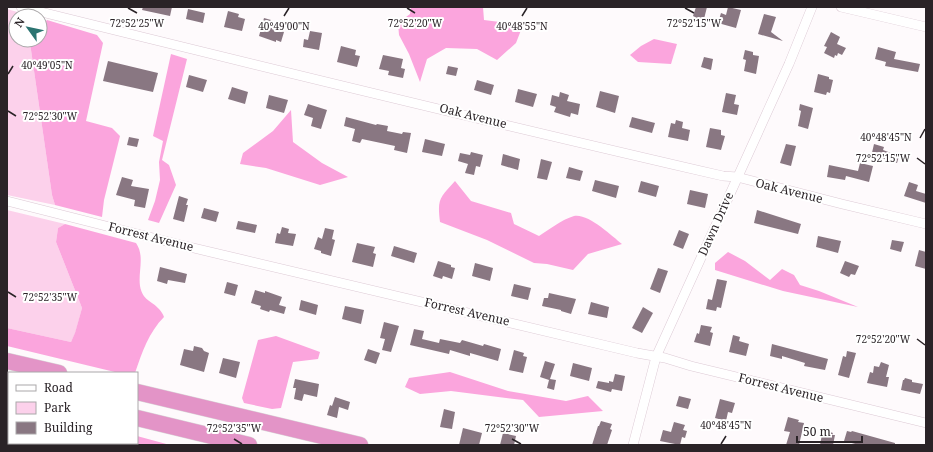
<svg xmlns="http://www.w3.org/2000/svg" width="933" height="452" font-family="'Noto Serif',serif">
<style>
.green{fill:#fcd1eb}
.forest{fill:#fba5dd}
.building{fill:#897782}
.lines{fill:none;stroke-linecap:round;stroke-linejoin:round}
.street-casing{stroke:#ddcad5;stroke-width:10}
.highway-casing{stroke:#d9d7d8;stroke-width:17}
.street{stroke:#fff;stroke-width:9}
.highway{stroke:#e394c7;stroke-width:16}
.ticks{fill:none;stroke:#2a2327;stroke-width:1.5}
.labels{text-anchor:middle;stroke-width:4;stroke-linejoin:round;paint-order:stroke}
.street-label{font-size:12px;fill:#2a2327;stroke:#fff}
.ticks-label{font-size:10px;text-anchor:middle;fill:#2a2327;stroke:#fff;stroke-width:4;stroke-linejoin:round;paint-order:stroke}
</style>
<rect width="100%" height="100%" fill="#fefafc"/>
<g class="green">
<polygon points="7,9 31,16 16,16 16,40 32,40 30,43 52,195 55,205 7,195"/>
<polygon points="7,210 65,224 58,228 56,242 82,308 75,334 71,342 7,328"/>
</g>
<g class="forest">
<polygon points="411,7 483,7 484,20 523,25 516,43 497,60 477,49 446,48 427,59 420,82 409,54 399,35 398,23 410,14"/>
<polygon points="47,20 97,35 103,43 86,121 112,128 120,136 104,200 102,217 55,205 52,195 30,43 32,40 40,40 40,27"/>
<polygon points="654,39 677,44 671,64 638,62 630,55 641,46"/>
<polygon points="171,54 187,59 162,160 169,165 176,185 159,223 148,220 155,201 160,180 159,162 163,141 153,136"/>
<polygon points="291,110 293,142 322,163 348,177 320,185 266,168 240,164 243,153 273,131"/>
<path d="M 455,181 L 471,201 L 511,213 L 514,224 L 539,236 C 550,229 561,220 574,216 C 588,213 612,236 622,244 L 588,254 L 573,270 L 547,264 L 534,263 L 487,240 L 440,222 C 437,198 440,198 455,181 Z"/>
<path d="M 65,224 L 136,243 C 145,256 138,271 140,286 C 143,301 151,300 159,309 C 161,311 163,314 164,317 C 149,332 142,352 135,373 L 119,373 L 7,346 L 7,328 L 71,342 L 75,333 L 82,308 L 56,242 L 58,228 Z"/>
<polygon points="728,252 745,261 770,280 782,269 794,275 800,285 819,291 858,307 783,291 715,270 715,263"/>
<polygon points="276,336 320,352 318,359 293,362 281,408 272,409 244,403 242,398 258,340"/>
<polygon points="450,372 508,391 566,401 588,396 603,411 539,417 523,400 451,391 420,394 405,387 409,378"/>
<polygon points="7,427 9,428 9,443 137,443 137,436 170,445 7,445"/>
</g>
<g class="building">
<polygon points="143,7 172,7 170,16 142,10"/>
<polygon points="696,7 707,7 704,19 703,19 702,24 694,22 695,17 693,16"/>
<polygon points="728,7 741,10 736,28 718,23 721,13 726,15"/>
<polygon points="188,9 205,13 203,23 186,19"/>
<polygon points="228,11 239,14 238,17 245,19 242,31 224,27"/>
<polygon points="764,14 776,17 771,32 783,41 758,34"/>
<polygon points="264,18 271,20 269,27 284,32 281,42 276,40 276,42 259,36"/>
<polygon points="310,31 322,33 319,50 303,47 304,39 308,40"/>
<polygon points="831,32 840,37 837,44 846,48 842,55 838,53 837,56 835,55 834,58 824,53 827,47 824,46"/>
<polygon points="341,46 356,50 355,55 360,56 357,67 337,62"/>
<polygon points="878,47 896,52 894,59 920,64 918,72 885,66 886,62 875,59"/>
<polygon points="745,50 753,52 753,55 759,56 756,74 744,71 746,60 743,59"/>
<polygon points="383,55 403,59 401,68 405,69 403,78 388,75 389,71 379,69"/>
<polygon points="704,57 713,59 711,70 701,67"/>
<polygon points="108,61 158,73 153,92 103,81"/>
<polygon points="448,66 458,68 456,76 446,74"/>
<polygon points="818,74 829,77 829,79 833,80 830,93 827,92 826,95 814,92"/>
<polygon points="189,75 207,80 203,92 186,87"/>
<polygon points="477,80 494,85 491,95 474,90"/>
<polygon points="232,87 248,92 245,104 228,99"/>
<polygon points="518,89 537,94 533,107 515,102"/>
<polygon points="600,91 619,96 615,113 596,107"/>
<polygon points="560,92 569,95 567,101 580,104 578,115 571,113 570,117 554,112 556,107 550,105 552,95 559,97"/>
<polygon points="726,93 736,95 734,104 739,105 737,115 722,112"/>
<polygon points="269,95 288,100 284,113 266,108"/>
<polygon points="308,104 327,110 321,129 311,126 313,118 304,115"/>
<polygon points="800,104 813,108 808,129 798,126 801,111 799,110"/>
<polygon points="346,117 376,125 377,124 388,126 387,131 402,134 403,132 411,133 407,153 394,150 395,146 362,139 360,143 352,141 355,129 344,126"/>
<polygon points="632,117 655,123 652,133 629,127"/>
<polygon points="676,120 683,122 682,128 690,130 688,141 668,137 671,123 675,124"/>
<polygon points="710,128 721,130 721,135 725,136 721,150 706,147"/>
<polygon points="129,137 139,139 137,147 127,145"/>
<polygon points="425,139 445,144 442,156 422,152"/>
<polygon points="786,144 796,146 791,166 780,163"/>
<polygon points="874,144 884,147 883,150 899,156 897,163 881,158 881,160 871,157"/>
<polygon points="471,152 483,155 480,167 476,166 474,175 465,173 468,164 458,161 460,153 470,155"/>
<polygon points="503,154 520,159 518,170 501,165"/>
<polygon points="541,159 552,162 547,180 537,178"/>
<polygon points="860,163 873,166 869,182 846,176 845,180 827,177 829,165 858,171"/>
<polygon points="569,167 583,171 580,181 566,178"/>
<polygon points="122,177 133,180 131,186 149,189 145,208 134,206 135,200 116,195"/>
<polygon points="595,180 619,186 616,198 592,191"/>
<polygon points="641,181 659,186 656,197 638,192"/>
<polygon points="909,182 918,185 916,191 926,194 926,203 904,196"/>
<polygon points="690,190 708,194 705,208 687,204"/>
<polygon points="179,196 188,199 186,205 188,205 184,222 173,219"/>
<polygon points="204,208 219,212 216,222 201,218"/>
<polygon points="757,210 801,224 798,234 754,223"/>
<polygon points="238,221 257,225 255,233 236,229"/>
<polygon points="282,227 289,229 288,233 296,234 293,246 275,243 277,233 280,234"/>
<polygon points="325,228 334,230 332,239 335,240 331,256 321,253 321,251 314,249 318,237 322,239"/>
<polygon points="679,230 689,234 683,249 673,245"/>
<polygon points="818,236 841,241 838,253 816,247"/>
<polygon points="892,240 904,242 901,252 890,249"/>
<polygon points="357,243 375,247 373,253 376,254 373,267 352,262"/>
<polygon points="394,246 417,253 414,263 391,256"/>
<polygon points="919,250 926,252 926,269 915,266"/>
<polygon points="438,261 451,265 451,267 455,268 452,279 443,276 442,279 433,276"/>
<polygon points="845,261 859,266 855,275 851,274 849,277 840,273"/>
<polygon points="475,263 493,268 490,281 472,276"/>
<polygon points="160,267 187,274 185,283 168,280 167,284 157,281"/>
<polygon points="658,268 668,271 660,293 650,289"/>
<polygon points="717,279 727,281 721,308 717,307 716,311 706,309 708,299 712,300"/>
<polygon points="227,282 238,285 235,296 224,293"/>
<polygon points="514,284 531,288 528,300 511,296"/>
<polygon points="255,290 265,293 265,291 282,297 279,305 286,307 284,314 270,310 269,312 260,309 261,306 251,303"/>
<polygon points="549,293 576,299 571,314 561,311 561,310 542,306 544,298 548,298"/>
<polygon points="301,300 318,305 316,315 299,310"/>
<polygon points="591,302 609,307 607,318 588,314"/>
<polygon points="345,306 364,310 361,324 342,319"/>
<polygon points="643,307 653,313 642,333 632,328"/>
<polygon points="384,322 399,326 391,352 382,350 385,339 380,338"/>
<polygon points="701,325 712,327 710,332 713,333 710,346 694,342 697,333 699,334"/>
<polygon points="414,329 424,331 422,339 439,343 440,339 460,343 462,340 483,346 484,344 501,349 498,361 470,353 470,356 450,350 449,354 410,345"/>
<polygon points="733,335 740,337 739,341 749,344 746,356 729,352"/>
<polygon points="772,344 828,359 825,370 804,366 805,363 782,356 782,359 770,356"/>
<polygon points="194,346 202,348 204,351 209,353 204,372 180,365 184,349 193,351"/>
<polygon points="368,349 380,353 376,364 364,360"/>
<polygon points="514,350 524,353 523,356 527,357 523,373 509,370"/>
<polygon points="847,351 856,353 849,378 838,375 843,356 846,357"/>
<polygon points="223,358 240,362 236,378 219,373"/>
<polygon points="545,361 555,364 550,379 556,380 554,390 547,388 549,380 540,377"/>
<polygon points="881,362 889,365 886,377 889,377 887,387 867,383 870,372 873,373 874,366 879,367"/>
<polygon points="573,363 592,368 589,381 570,376"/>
<polygon points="615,374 625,376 622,391 612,389 611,392 596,388 598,381 609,383 609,381 613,382"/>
<polygon points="905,378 912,380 912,382 923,384 920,394 901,390 903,380 904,380"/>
<polygon points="295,379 319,384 317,397 304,394 302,401 294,399 296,388 293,388"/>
<polygon points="679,396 691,399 688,409 676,406"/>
<polygon points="335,397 350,402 348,410 339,407 337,418 327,415 330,405 332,406"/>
<polygon points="720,399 735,403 732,413 728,412 726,421 715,418"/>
<polygon points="444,409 455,412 452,429 440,427"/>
<polygon points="788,417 799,420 798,422 804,423 799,445 786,445 790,432 784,431"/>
<polygon points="601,421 612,424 610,429 612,430 607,445 592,445 598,426 599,426"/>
<polygon points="674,422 685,425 683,430 687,431 685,438 682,437 680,445 660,441 663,430 671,432"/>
<polygon points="463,428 482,433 479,445 459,445"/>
<polygon points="823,429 830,431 830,432 833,433 832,435 835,435 833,445 820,445"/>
<polygon points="847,431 851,432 852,431 895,443 895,445 859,445 844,441"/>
<polygon points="503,433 516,436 514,445 500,445"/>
</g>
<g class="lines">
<g class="street-casing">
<g id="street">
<path d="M 21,7 C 255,65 489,122 723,176 L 737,177 L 842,204 L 926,224"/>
<polyline points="841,7 926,27"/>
<polyline points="7,201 181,245 637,353 665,358 691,366 926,423"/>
<polyline points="633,445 656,357 789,64 812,7"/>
</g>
</g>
<g class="highway-casing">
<g id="highway">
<polyline points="7,361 59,373"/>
<polyline points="7,387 9,388"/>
<polyline points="137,392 360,445"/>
<polyline points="137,418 249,445"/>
</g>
</g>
<use href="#street" class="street"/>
<use href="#highway" class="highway"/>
</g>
<path class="ticks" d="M 128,8 L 137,13M 407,8 L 415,13M 685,8 L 694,13M 284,16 L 289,8M 522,16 L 527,8M 8,74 L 13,66M 8,111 L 16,116M 920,138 L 925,129M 917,158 L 925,164M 8,292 L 16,297M 917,339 L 925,345M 234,439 L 242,444M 512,439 L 521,444M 721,444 L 726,436"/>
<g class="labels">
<g class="street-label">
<text transform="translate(473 116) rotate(14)" y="4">Oak Avenue</text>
<text transform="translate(789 191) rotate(14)" y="4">Oak Avenue</text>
<text transform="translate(716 224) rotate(-66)" y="4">Dawn Drive</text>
<text transform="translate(151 237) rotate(14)" y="4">Forrest Avenue</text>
<text transform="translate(467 312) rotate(13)" y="4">Forrest Avenue</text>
<text transform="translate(781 388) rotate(14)" y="4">Forrest Avenue</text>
</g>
</g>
<g class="ticks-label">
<text x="137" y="27">72°52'25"W</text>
<text x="415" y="27">72°52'20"W</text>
<text x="694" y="27">72°52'15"W</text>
<text x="522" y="30">40°48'55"N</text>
<text x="284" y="30">40°49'00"N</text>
<text x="47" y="69">40°49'05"N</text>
<text x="50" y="120">72°52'30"W</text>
<text x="886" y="141">40°48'45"N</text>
<text x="883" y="162">72°52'15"W</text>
<text x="50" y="301">72°52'35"W</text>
<text x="883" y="343">72°52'20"W</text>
<text x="726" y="429">40°48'45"N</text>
<text x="234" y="432">72°52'35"W</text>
<text x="512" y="432">72°52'30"W</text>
</g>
<rect width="933" height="452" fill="none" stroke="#2a2327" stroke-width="16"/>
<rect x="8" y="372" width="130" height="72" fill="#ffffff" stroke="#aaa7a9"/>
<rect x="16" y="385" width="20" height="6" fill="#ffffff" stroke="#aaa7a9"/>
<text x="44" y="392" font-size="12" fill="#2a2327">Road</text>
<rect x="16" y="402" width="20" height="12" fill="#fcd1eb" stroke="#aaa7a9"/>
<text x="44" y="412" font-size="12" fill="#2a2327">Park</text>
<rect x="16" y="422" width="20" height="12" fill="#897782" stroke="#aaa7a9"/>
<text x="44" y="432" font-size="12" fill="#2a2327">Building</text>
<g transform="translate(28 28) rotate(303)"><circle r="19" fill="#ffffff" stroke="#aaa7a9"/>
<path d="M0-3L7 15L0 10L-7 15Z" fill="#2b7471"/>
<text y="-6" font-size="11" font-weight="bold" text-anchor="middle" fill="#2a2327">N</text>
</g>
<path d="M797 436v6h65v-6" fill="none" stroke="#2a2327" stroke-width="2"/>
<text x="803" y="436" font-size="12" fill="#2a2327" stroke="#ffffff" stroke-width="3" paint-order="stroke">50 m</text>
</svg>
